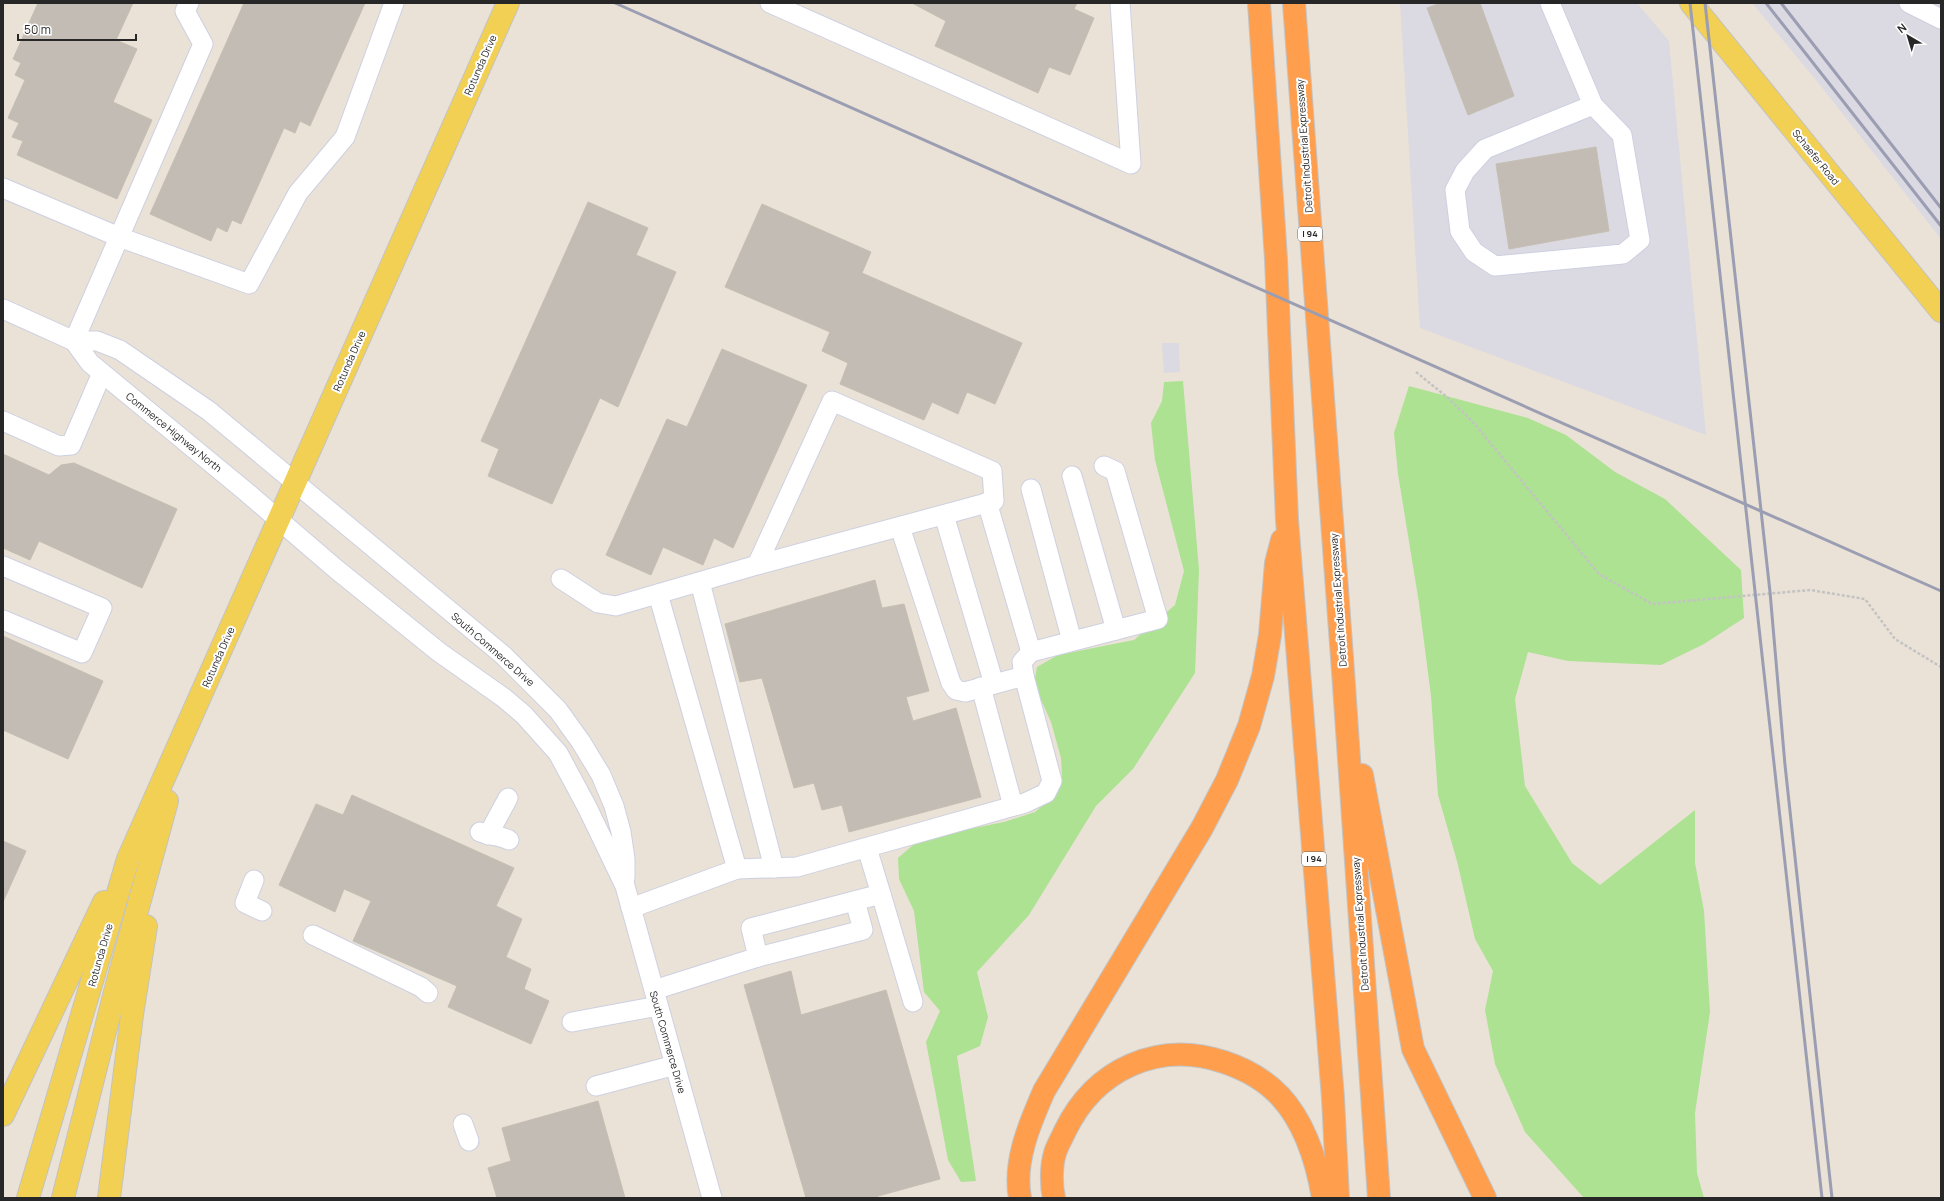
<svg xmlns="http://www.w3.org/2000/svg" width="1944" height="1201" font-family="Manrope,sans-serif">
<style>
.industrial{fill:#dbd9e2}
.green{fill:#ace292}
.building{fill:#c2bcb4;stroke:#c5beb2}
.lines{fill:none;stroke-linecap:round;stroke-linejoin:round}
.minor-casing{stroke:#cdd0e1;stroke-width:21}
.major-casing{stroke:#c3c3c3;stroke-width:24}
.highway-casing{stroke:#c3c3c3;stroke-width:24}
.path{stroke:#c3c3c3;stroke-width:2.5;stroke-dasharray:3 2;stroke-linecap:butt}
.minor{stroke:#fff;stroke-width:19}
.major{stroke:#f2d054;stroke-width:22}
.highway{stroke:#ff9e4d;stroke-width:22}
.rail{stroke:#9b9eb2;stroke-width:3}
.labels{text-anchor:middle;stroke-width:4;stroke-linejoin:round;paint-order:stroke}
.shield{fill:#fff;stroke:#686868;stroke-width:1}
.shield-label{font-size:9px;font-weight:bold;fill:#272727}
.street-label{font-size:10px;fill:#272727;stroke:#fff}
</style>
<rect width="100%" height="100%" fill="#eae2d7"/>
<g class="industrial">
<polygon points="1400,3 1637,3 1669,41 1706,435 1420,328"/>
<polygon points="1752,3 1941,3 1941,239 1820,85"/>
<polygon points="1162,343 1179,343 1180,372 1164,373"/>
</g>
<g class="green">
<polygon points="1183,381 1199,570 1195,673 1133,769 1096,806 1029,915 977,972 988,1017 980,1046 957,1056 976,1181 961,1182 948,1160 926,1042 940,1011 924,992 914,911 899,879 898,858 913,845 930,837 1004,822 1035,812 1053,797 1062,776 1061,758 1051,722 1034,684 1037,667 1058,655 1134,640 1175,605 1184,571 1155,460 1151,423 1162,401 1164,382"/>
<polygon points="1409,386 1528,418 1566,435 1615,472 1665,499 1741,570 1744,618 1704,644 1661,665 1568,661 1528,652 1515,699 1525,786 1572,863 1600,885 1695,810 1695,863 1704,911 1710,1012 1695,1113 1697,1173 1704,1198 1584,1198 1525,1132 1495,1064 1485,1010 1493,971 1475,939 1457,861 1438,795 1431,696 1419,603 1398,474 1394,433"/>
</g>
<g class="building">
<polygon points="38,3 133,3 116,40 137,49 113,102 152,120 117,199 17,155 23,141 12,137 19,123 8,118 25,80 15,75 21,63 13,59"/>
<polygon points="244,3 365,3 310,126 300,121 295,133 284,128 241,224 232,220 227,232 217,227 211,241 150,214"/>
<polygon points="912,3 1077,3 1074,9 1094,18 1070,75 1049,67 1038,93 935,46 946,21"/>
<polygon points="1441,3 1480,3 1514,96 1468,115 1427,8"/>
<polygon points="1596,147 1609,231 1509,249 1496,164"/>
<polygon points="588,202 648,228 636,255 676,272 618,407 600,398 552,504 488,476 499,449 481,441"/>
<polygon points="762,204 871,252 862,273 1022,343 995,404 967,392 958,414 932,402 924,420 840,384 848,363 822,351 830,332 725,287"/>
<polygon points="722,349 807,385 733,548 714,538 703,565 663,547 651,575 606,555 667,419 687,427"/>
<polygon points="3,454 49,475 61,465 74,463 177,509 142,588 39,541 30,560 3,548"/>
<polygon points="875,580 882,608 904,604 929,691 906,697 913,721 956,708 981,797 849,832 842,805 822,810 814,783 794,788 762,678 740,682 725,624"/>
<polygon points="3,636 103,681 68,759 3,730"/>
<polygon points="352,795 514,868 496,906 522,919 506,957 531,969 524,989 549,1001 531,1044 448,1007 457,986 353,941 371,901 344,889 335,912 279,885 316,804 343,815"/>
<polygon points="3,841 26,851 3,902"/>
<polygon points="791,971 801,1015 886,990 940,1179 871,1198 806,1198 744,985"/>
<polygon points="598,1101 625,1198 497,1198 488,1168 511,1161 502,1128"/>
</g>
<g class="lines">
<g class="minor-casing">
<g id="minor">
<polyline points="770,3 1131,164 1120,3"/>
<polyline points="1550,3 1593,105 1622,135 1640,240 1623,254 1495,266 1474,252 1460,231 1455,190 1465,171 1485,149 1593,105"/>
<polyline points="1909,3 1941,19"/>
<polyline points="3,188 119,237 249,284 298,193 345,137 394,3"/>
<polyline points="3,309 74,341 97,341 120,350 209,411 503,655 558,710 581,742 601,775 614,806 621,832 625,859 625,878"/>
<polyline points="74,341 90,363 244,490 336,569 439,652 504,698 524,715 558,753 587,807 625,886 712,1198"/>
<polyline points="74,341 203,44 185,11 189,3"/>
<polyline points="3,421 59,446 71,445 102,373"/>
<polyline points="1072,476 1116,630"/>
<polyline points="1031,489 1072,641"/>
<polyline points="987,502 1031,652"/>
<polyline points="944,515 994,684"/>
<polyline points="900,527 951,683 956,690 965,692 1024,676"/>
<polyline points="3,566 102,608 82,653 3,620"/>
<polyline points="561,579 598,603 616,606 757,565 832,401 992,471 994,501 757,565"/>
<polyline points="700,582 774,868"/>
<polyline points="981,687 1013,806"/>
<path d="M 480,832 C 490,836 499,835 509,840"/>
<polyline points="488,835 508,798"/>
<polyline points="737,869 797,867 1025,803 1046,793 1052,781 1024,676 1022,662 1031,652 1158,619 1115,471 1104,466"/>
<polyline points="254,880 245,903 262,911"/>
<polyline points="881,894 913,1002"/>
<polyline points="631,908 737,869 658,594"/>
<polyline points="313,935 421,987 428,993"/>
<polyline points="758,957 863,930 855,901"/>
<polyline points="654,990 758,957 751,928 881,894 867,848"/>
<polyline points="572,1022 658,1006"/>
<polyline points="596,1086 675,1065"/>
<polyline points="463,1124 469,1141"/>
</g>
</g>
<g class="major-casing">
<g id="major">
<polyline points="1691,3 1941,311"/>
<polyline points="3,1115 104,902"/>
<polyline points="28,1198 128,859 508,3"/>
<polyline points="63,1198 117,984 167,801"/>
<polyline points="109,1198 132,1015 146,926"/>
</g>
</g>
<g class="highway-casing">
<g id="highway">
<polyline points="1259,3 1276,259 1287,520 1333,1098 1338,1198"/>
<polyline points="1294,3 1343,671 1379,1198"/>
<polyline points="1362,775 1413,1049 1485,1198"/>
<path d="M 1020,1198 C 1013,1162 1030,1123 1044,1091 L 1202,828 L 1227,780 L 1249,726 L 1263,676 L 1270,635 L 1276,563 L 1282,540"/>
<path d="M 1054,1198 C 1051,1185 1051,1166 1055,1153 C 1057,1146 1062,1138 1065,1131 C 1095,1069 1158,1040 1224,1062 C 1245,1069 1265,1080 1280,1096 C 1306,1124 1317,1162 1323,1198"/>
</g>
</g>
<polyline class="path" points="1416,372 1447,397 1472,421 1599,574 1652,604 1810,590 1865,599 1895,639 1941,667"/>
<use href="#minor" class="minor"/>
<use href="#major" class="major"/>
<use href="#highway" class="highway"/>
<g class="rail">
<polyline points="615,3 1941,591"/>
<polyline points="1690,3 1822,1198"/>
<polyline points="1705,3 1770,592 1785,765 1832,1198"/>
<polyline points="1766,3 1941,226"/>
<polyline points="1781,3 1941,208"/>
</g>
</g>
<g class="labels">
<g class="shield">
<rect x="1298" y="227" width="24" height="14" rx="3"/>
<rect x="1302" y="852" width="24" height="14" rx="3"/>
</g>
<g class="shield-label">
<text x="1310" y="237">I 94</text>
<text x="1314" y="862">I 94</text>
</g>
<g class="street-label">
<text transform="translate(480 65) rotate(-66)" y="4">Rotunda Drive</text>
<text transform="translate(1304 146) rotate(-94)" y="4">Detroit Industrial Expressway</text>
<text transform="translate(1816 157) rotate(51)" y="4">Schaefer Road</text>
<text transform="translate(349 361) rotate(-66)" y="4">Rotunda Drive</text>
<text transform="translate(174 432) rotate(39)" y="4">Commerce Highway North</text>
<text transform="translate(1338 600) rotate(-94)" y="4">Detroit Industrial Expressway</text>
<text transform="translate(493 649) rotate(41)" y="4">South Commerce Drive</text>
<text transform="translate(218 657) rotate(-66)" y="4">Rotunda Drive</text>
<text transform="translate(1360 924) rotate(-94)" y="4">Detroit Industrial Expressway</text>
<text transform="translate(100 955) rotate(-74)" y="4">Rotunda Drive</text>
<text transform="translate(668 1042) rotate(74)" y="4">South Commerce Drive</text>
</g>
</g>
<rect width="1944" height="1201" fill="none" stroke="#272727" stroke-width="8"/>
<g transform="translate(1908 36) rotate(322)" stroke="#ffffff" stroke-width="3" paint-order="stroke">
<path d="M0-3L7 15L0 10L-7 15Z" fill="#272727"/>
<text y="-6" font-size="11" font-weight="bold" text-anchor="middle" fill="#272727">N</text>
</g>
<path d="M18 34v6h118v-6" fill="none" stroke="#272727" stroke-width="2"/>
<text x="24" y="34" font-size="12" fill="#272727" stroke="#ffffff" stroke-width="3" paint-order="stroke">50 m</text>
</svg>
